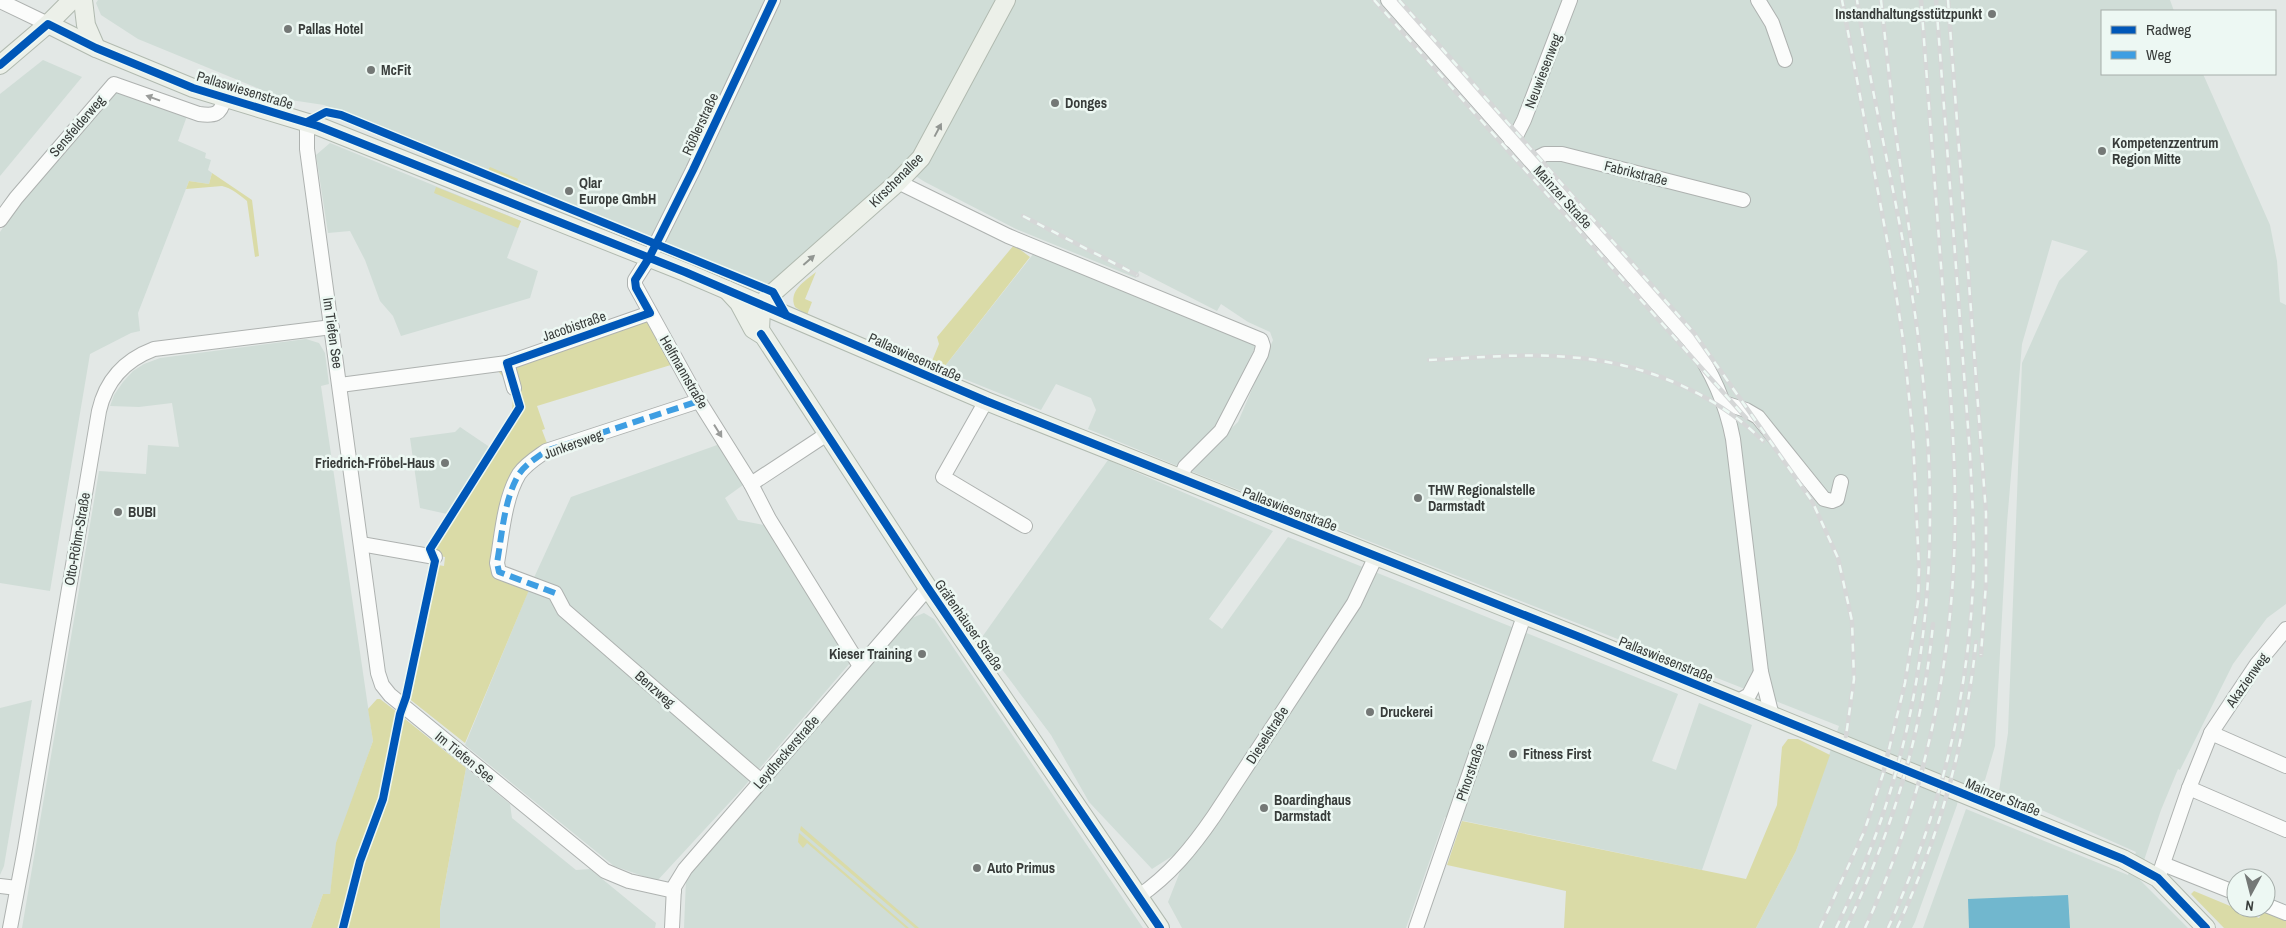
<svg xmlns="http://www.w3.org/2000/svg" width="2286" height="928" font-family="'Archivo Narrow',sans-serif">
<style>
.built{fill:#d0ddd7}
.green{fill:#dadba7}
.water{fill:#71b7ce}
.lines{fill:none;stroke-linecap:round;stroke-linejoin:round}
.minor-casing{stroke:#aeb2b0;stroke-width:16}
.major-casing{stroke:#b1bab0;stroke-width:20}
.minor{stroke:#fbfcfb;stroke-width:14}
.major{stroke:#ecf0e9;stroke-width:18}
.rail-casing{stroke:#d5d7d7;stroke-width:4.5}
.rail{stroke:#edf8f3;stroke-width:2.5;stroke-dasharray:8;stroke-linecap:butt}
.quiet{stroke:#3e9ee2;stroke-width:6;stroke-dasharray:12 6;stroke-linecap:butt}
.cycleway-casing{stroke:#edf8f3;stroke-width:11}
.cycleway{stroke:#0057b8;stroke-width:8}
.oneway{fill:#9a9c9a}
.oneway2{fill:#929692}
.poi-dot{fill:#747876;stroke:#edf8f3;stroke-width:2}
.labels{text-anchor:middle;stroke-width:5;stroke-linejoin:round;paint-order:stroke}
.poi-label{font-size:14px;font-weight:bold;fill:#383c3a;stroke:#edf8f3;text-anchor:start}
.street-label{font-size:14px;fill:#383c3a;stroke:#edf8f3}
</style>
<rect width="100%" height="100%" fill="#e3e8e6"/>
<g class="built">
<polygon points="98,0 2170,0 2174,11 2102,11 2102,74 2203,74 2270,225 2277,261 2280,302 2286,305 2286,604 2267,618 2233,664 2180,770 2178,769 2161,810 2138,878 2188,928 1923,928 1966,809 2128,875 2136,852 1999,791 2008,733 2022,363 2059,281 2088,251 2052,240 2022,344 2007,523 1995,746 1985,780 1975,788 1961,783 1957,805 1915,922 1912,928 1756,928 1796,851 1839,726 1188,470 1238,422 1273,340 1270,332 1248,322 1221,304 1217,311 1139,271 1136,278 1016,229 925,182 901,167 767,287 324,105 284,99 138,39 101,15 96,3"/>
<polygon points="43,60 82,77 0,176 0,94"/>
<polygon points="117,88 187,116 178,141 206,153 205,158 211,160 208,170 212,173 209,184 189,181 138,313 140,331 131,333 90,354 50,591 0,583 0,232 14,211"/>
<polygon points="330,143 521,221 507,258 538,271 530,298 401,336 393,316 380,301 365,260 350,231 328,233 316,155"/>
<polygon points="1034,253 1257,343 1216,430 1180,467 1088,429 1096,410 1091,398 1056,384 1041,410 942,370"/>
<polygon points="306,339 319,343 325,353 329,384 321,386 373,741 337,843 330,894 323,894 311,928 22,928 99,471 146,474 148,445 179,447 172,403 139,407 110,406 114,395 123,382 133,371 144,364 160,358"/>
<polygon points="460,427 491,448 447,514 420,508 410,438 455,432"/>
<polygon points="720,444 743,485 725,498 738,520 769,526 850,663 742,789 657,881 614,866 465,745 532,582 571,497"/>
<polygon points="1108,460 1273,531 1209,619 1222,629 1288,537 1678,694 1652,761 1655,762 1676,770 1699,703 1752,725 1702,870 1445,817 1406,928 1182,928 1168,902 1191,844 1152,869 1089,802 1051,735 980,640"/>
<polygon points="924,613 934,619 1143,928 684,928 686,879 912,618"/>
<polygon points="32,700 4,866 0,875 0,708"/>
<polygon points="466,768 510,804 512,818 576,870 590,869 656,923 655,928 440,928 440,910"/>
</g>
<g class="green">
<polygon points="475,164 488,170 490,167 518,179 517,181 528,185 526,189 474,167"/>
<path d="M 212,173 L 252,200 L 259,256 L 255,257 L 247,201 C 240,195 231,188 222,186 L 186,189 L 189,181 L 209,184 Z"/>
<polygon points="436,187 521,221 518,228 434,193"/>
<polygon points="1014,245 1030,257 945,366 932,361 939,344 937,337"/>
<path d="M 816,272 L 805,299 L 812,302 L 807,315 L 795,307 C 788,291 805,281 816,272 Z"/>
<path d="M 646,318 L 674,364 L 537,406 L 545,429 L 542,430 L 548,446 L 525,462 L 494,559 L 529,590 L 465,743 L 407,697 L 438,565 L 444,566 L 445,557 L 417,552 L 425,548 L 510,421 C 515,397 514,388 497,370 Z"/>
<path d="M 377,699 L 380,699 L 397,712 C 395,777 363,834 348,895 L 353,895 L 363,860 L 389,786 L 401,724 L 405,719 L 466,768 L 440,910 L 440,928 L 311,928 L 323,894 L 330,894 L 336,843 L 373,741 L 368,709 Z"/>
<polygon points="1788,739 1798,739 1830,755 1796,851 1756,928 1564,928 1566,891 1447,865 1462,821 1746,879 1777,805 1782,747"/>
<polygon points="801,826 919,928 915,928 800,830"/>
<polygon points="799,833 909,928 906,928 807,843 803,848 798,842"/>
<polygon points="2194,891 2259,918 2263,911 2286,920 2286,928 2224,928 2191,894"/>
</g>
<polygon class="water" points="2068,895 2070,928 1969,928 1968,899"/>
<g class="lines">
<g class="minor-casing">
<g id="minor">
<polyline points="773,0 693,170 649,258 635,280 635,285 699,401 751,484 769,519 860,666"/>
<path d="M 1388,0 L 1690,341 C 1712,371 1726,402 1733,439 L 1761,672 L 1772,716"/>
<polyline points="1758,0 1772,23 1785,60"/>
<polyline points="0,1 48,24"/>
<polyline points="307,122 307,149 378,673 382,685 390,695 605,871 629,881 674,891"/>
<polyline points="1511,140 1517,134 1524,120 1570,0"/>
<polyline points="1531,161 1545,154 1562,154 1743,200"/>
<polyline points="898,182 1008,236 1261,340 1263,346 1261,354 1221,431 1185,467 1180,479"/>
<path d="M 0,220 L 16,198 L 114,84 L 199,114 C 214,116 221,115 224,99"/>
<polyline points="507,363 514,388"/>
<polyline points="340,385 507,363 650,313"/>
<path d="M 699,401 L 546,451 C 536,458 526,464 519,474 C 504,499 502,535 497,563 L 499,572 L 555,593 L 564,610 L 761,781"/>
<polyline points="986,401 943,477 1025,526"/>
<polyline points="1724,403 1746,410 1758,417 1824,499 1832,501 1837,499 1841,482"/>
<polyline points="751,484 827,434"/>
<polyline points="361,544 435,557"/>
<polyline points="1737,702 1749,695 1761,672"/>
<polyline points="2211,733 2286,766"/>
<polyline points="2189,788 2286,830"/>
<polyline points="2163,864 2236,893"/>
<polyline points="2158,878 2189,788 2211,733 2257,664 2286,629"/>
<polyline points="0,886 17,888"/>
<path d="M 1138,897 C 1170,875 1192,848 1214,816 L 1354,603 L 1376,556"/>
<polyline points="2266,905 2286,913"/>
<path d="M 10,928 L 25,849 L 99,411 C 106,380 125,360 154,349 L 332,327"/>
<polyline points="672,928 674,887 685,869 928,588"/>
<polyline points="1416,928 1524,616"/>
</g>
</g>
<g class="major-casing">
<g id="major">
<polyline points="83,0 86,25 96,48"/>
<polyline points="1006,0 921,158 898,182 767,298 761,309 760,330 928,588 1160,928"/>
<polyline points="48,24 96,48 193,88 318,126 685,272 986,401 1577,636 2123,859 2158,878 2206,928"/>
<polyline points="0,65 48,24 72,0"/>
<polyline points="727,290 739,303 753,329 761,334"/>
</g>
</g>
<use href="#minor" class="minor"/>
<use href="#major" class="major"/>
<g class="rail-casing">
<g id="rail">
<polyline points="1374,0 1746,418"/>
<polyline points="1399,0 1694,333 1812,501 1838,558 1852,621 1854,679 1846,736"/>
<polyline points="1881,0 1894,120 1918,293"/>
<polyline points="1948,0 1986,513 1986,583 1981,655"/>
<polyline points="1023,216 1137,275"/>
<path d="M 1429,360 C 1475,358 1521,353 1567,357 C 1638,361 1713,391 1763,441"/>
<polyline points="1820,928 1864,832 1883,774 1905,683 1918,602 1919,569 1913,437 1904,346 1891,261 1842,0"/>
<path d="M 1836,928 C 1932,733 1945,541 1917,328 C 1902,218 1874,110 1857,0"/>
<path d="M 1846,928 C 1892,832 1923,731 1933,624"/>
<path d="M 1865,928 C 1928,792 1957,646 1955,496 C 1954,424 1947,351 1942,279 C 1935,186 1928,93 1921,0"/>
<path d="M 1888,928 C 1938,819 1968,702 1973,583 C 1975,540 1972,497 1970,454 L 1936,0"/>
<path d="M 1897,928 C 1939,838 1966,741 1976,642"/>
</g>
</g>
<use href="#rail" class="rail"/>
<path class="quiet" d="M 555,593 L 499,572 L 497,563 C 502,535 504,499 519,474 C 526,464 536,458 546,451 L 699,401"/>
<g class="cycleway-casing">
<g id="cycleway">
<polyline points="0,65 48,24 96,48 193,88 318,126 685,272 986,401 1577,636 2123,859 2158,878 2206,928"/>
<polyline points="307,122 326,112 341,115 397,138 773,292 786,315"/>
<polyline points="761,334 928,588 1160,928"/>
<polyline points="343,928 360,861 383,799 400,714 406,697 435,561 430,549 520,407 507,363 650,313 636,288 635,280 649,258 693,170 773,0"/>
</g>
</g>
<use href="#cycleway" class="cycleway"/>
</g>
<defs><path id="oneway-solid" d="M-6-.8H1V-3.2L6.5 0L1 3.2V.8H-6Z" transform="scale(1.25)"/></defs>
<g class="oneway">
<use href="#oneway-solid" transform="translate(153 98) rotate(-160)"/>
<use href="#oneway-solid" transform="translate(718 431) rotate(58)"/>
</g>
<g class="oneway2">
<use href="#oneway-solid" transform="translate(938 130) rotate(-62)"/>
<use href="#oneway-solid" transform="translate(809 260) rotate(-41)"/>
</g>
<g class="poi-dot">
<circle cx="1992" cy="14" r="5"/>
<circle cx="288" cy="29" r="5"/>
<circle cx="371" cy="70" r="5"/>
<circle cx="1055" cy="103" r="5"/>
<circle cx="2102" cy="151" r="5"/>
<circle cx="569" cy="191" r="5"/>
<circle cx="445" cy="463" r="5"/>
<circle cx="1418" cy="498" r="5"/>
<circle cx="118" cy="512" r="5"/>
<circle cx="922" cy="654" r="5"/>
<circle cx="1370" cy="712" r="5"/>
<circle cx="1513" cy="754" r="5"/>
<circle cx="1264" cy="808" r="5"/>
<circle cx="977" cy="868" r="5"/>
</g>
<g class="labels">
<g class="poi-label">
<text x="1982" y="19" text-anchor="end">Instandhaltungsstützpunkt</text>
<text x="298" y="34">Pallas Hotel</text>
<text x="381" y="75">McFit</text>
<text x="1065" y="108">Donges</text>
<text x="2112" y="148">Kompetenzzentrum<tspan x="2112" dy="16">Region Mitte</tspan></text>
<text x="579" y="188">Qlar<tspan x="579" dy="16">Europe GmbH</tspan></text>
<text x="435" y="468" text-anchor="end">Friedrich-Fröbel-Haus</text>
<text x="1428" y="495">THW Regionalstelle<tspan x="1428" dy="16">Darmstadt</tspan></text>
<text x="128" y="517">BUBI</text>
<text x="912" y="659" text-anchor="end">Kieser Training</text>
<text x="1380" y="717">Druckerei</text>
<text x="1523" y="759">Fitness First</text>
<text x="1274" y="805">Boardinghaus<tspan x="1274" dy="16">Darmstadt</tspan></text>
<text x="987" y="873">Auto Primus</text>
</g>
<g class="street-label">
<text transform="translate(1543 71) rotate(-69)" y="5">Neuwiesenweg</text>
<text transform="translate(245 90) rotate(17)" y="5">Pallaswiesenstraße</text>
<text transform="translate(700 124) rotate(-65)" y="5">Rößlerstraße</text>
<text transform="translate(77 126) rotate(-49)" y="5">Sensfelderweg</text>
<text transform="translate(1636 173) rotate(14)" y="5">Fabrikstraße</text>
<text transform="translate(896 180) rotate(-45)" y="5">Kirschenallee</text>
<text transform="translate(1563 197) rotate(48)" y="5">Mainzer Straße</text>
<text transform="translate(574 326) rotate(-19)" y="5">Jacobistraße</text>
<text transform="translate(333 333) rotate(82)" y="5">Im Tiefen See</text>
<text transform="translate(915 357) rotate(24)" y="5">Pallaswiesenstraße</text>
<text transform="translate(684 372) rotate(60)" y="5">Helfmannstraße</text>
<text transform="translate(573 444) rotate(-20)" y="5">Junkersweg</text>
<text transform="translate(1290 509) rotate(21)" y="5">Pallaswiesenstraße</text>
<text transform="translate(77 539) rotate(-80)" y="5">Otto-Röhm-Straße</text>
<text transform="translate(969 625) rotate(55)" y="5">Gräfenhäuser Straße</text>
<text transform="translate(1666 659) rotate(22)" y="5">Pallaswiesenstraße</text>
<text transform="translate(2247 680) rotate(-55)" y="5">Akazienweg</text>
<text transform="translate(655 689) rotate(41)" y="5">Benzweg</text>
<text transform="translate(1267 735) rotate(-57)" y="5">Dieselstraße</text>
<text transform="translate(786 752) rotate(-49)" y="5">Leydheckerstraße</text>
<text transform="translate(465 757) rotate(39)" y="5">Im Tiefen See</text>
<text transform="translate(1470 772) rotate(-71)" y="5">Pfnorstraße</text>
<text transform="translate(2003 797) rotate(22)" y="5">Mainzer Straße</text>
</g>
</g>
<rect x="2101" y="10" width="175" height="65" fill="#edf8f3" stroke="#a5ada9"/>
<rect x="2111" y="26" width="25" height="8" fill="#0057b8" stroke="#a5ada9"/>
<text x="2146" y="35" font-size="15" fill="#383c3a">Radweg</text>
<rect x="2111" y="51" width="25" height="8" fill="#3e9ee2" stroke="#a5ada9"/>
<text x="2146" y="60" font-size="15" fill="#383c3a">Weg</text>
<g transform="translate(2251 893) rotate(187)"><circle r="24" fill="#edf8f3" stroke="#a5ada9"/>
<path d="M0-4L9 19L0 12L-9 19Z" fill="#747876"/>
<text y="-8" font-size="14" font-weight="bold" text-anchor="middle" fill="#383c3a">N</text>
</g>
</svg>
